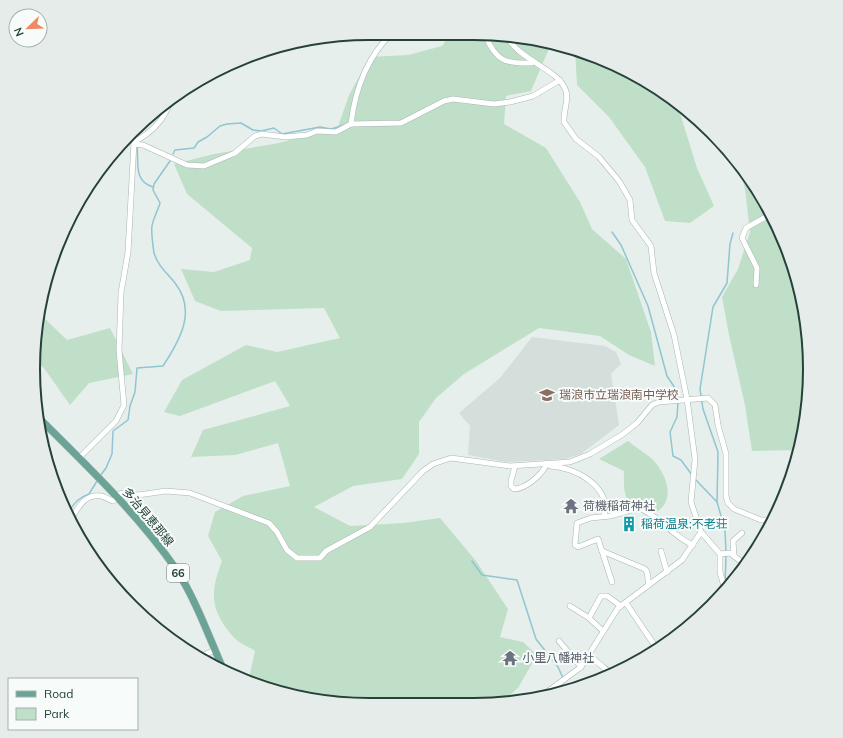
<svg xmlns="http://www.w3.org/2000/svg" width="843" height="738" font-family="Mulish,'Noto Sans JP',sans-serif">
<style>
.built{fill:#d4deda}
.green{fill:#c0dfc9}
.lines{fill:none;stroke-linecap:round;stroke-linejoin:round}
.stream{stroke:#90c5d1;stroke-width:1.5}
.minor-casing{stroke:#a8b7b2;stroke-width:6}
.major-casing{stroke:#c2cac8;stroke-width:8}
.minor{stroke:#fff;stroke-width:5}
.major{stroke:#6ca397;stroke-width:7}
.labels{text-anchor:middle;stroke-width:4;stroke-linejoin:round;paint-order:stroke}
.shield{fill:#f7fbf9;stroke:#647973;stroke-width:1}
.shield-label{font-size:11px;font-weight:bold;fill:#25413a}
.education-label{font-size:12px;fill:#785e54;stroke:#f7fbf9;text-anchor:start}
.worship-label{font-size:12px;fill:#5b616d;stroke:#f7fbf9;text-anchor:start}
.street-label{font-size:12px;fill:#25413a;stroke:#f7fbf9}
.culture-label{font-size:12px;fill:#0d838f;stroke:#f7fbf9;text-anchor:start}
.rim{fill:none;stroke:#25413a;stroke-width:2}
</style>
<rect width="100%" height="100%" fill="#e6efeb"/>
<polygon class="built" points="532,337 605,346 616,352 621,364 611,374 619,425 581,454 565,459 506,462 468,455 470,426 459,413 500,378"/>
<g class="green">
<path d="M 450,35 L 518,36 L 551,44 L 531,91 L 506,96 L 504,124 L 546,148 L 580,202 L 592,229 L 626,259 L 651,332 L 655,366 L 629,355 L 600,336 L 539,328 L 464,374 L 436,398 L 419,422 L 419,454 L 402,479 L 353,486 L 314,507 L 350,526 L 404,523 L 440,518 L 476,561 L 508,609 L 500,637 L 523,642 L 537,655 L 518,688 L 499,704 L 369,705 L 335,702 L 331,698 C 311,706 271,689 251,683 L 249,678 L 255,651 C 247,646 235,641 230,633 C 209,607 211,590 222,561 L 208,536 L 215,512 L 243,496 L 290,486 L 278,443 L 235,455 L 191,457 L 203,430 L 290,406 L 275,381 L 180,416 L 164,412 L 182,380 L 246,345 L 277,352 L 340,338 L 324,308 L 221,311 L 195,301 L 181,269 L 214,272 L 250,260 L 252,248 L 187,194 L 174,164 L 214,154 L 279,143 L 338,127 L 349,95 L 370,57 L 408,55 L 442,46 Z"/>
<polygon points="575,49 642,78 681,110 680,113 697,168 714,206 690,223 665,221 645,167 609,117 577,85"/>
<polygon points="740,166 765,201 792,261 807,325 809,391 799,450 752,451 745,405 729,335 722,297 738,269 750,232 745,189 739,167"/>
<polygon points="39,313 67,340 110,328 133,374 89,383 70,405 44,368 35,361 36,325"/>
<path d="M 628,441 C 635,447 644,452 651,458 C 666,472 678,502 654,513 C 647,509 639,508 633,505 C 622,498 624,481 624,471 L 599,459 Z"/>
</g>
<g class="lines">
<g class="stream">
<polyline points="134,130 133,133 135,140"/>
<path d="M 137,145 C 139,162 133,181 153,187"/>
<polyline points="173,154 175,150 194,148 198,142 207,137 220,126 227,124 241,123 253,130 261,131 274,128 282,134 320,127 331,129 344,125"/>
<polyline points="612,232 621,245 648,306 667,376 675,388 678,398"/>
<polyline points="678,402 677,417 670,432 673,456 681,460 692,475"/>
<path d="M 100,476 L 106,468 L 112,454 L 113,431 L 128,420 L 130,406 L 135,392 L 137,368 L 163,366 C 180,340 197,311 175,283 C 167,273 158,266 154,253 C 153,246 151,233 152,226 C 153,219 158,210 160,203 L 153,190 L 154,184 L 170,161"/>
<polyline points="695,479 717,502"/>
<path d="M 68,515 C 72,504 78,498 89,494 L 97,481"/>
<polyline points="726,552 725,530 717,502 718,452 703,409 700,389 713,307 727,283 730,244 733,233"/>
<polyline points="472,561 482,575 517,580 536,639 558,667 563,678"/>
<polyline points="725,586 726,556"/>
<polyline points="606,666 614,673"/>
</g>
<g class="minor-casing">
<g id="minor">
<path d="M 485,35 C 496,61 505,64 532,63"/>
<path d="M 507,36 C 518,60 559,69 566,91 C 569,101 563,111 564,122 L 576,139 L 599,157 L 619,181 L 630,200 L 632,220 L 651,246 L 654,273 L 674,335 L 687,399 L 695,459 L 691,502 L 701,532 L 720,554 L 720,572 L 725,590"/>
<path d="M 351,124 C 355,90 367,57 392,33"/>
<path d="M 134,142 C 151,133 164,121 170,102"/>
<polyline points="134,144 143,145 187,165 204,166 235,153 255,136 262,134 285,137 307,135 317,131 336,132 351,124 401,123 444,101 453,99 494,104 510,102 533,96 560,80"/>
<polyline points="756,285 757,268 742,238 746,228 771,214"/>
<polyline points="79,458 116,421 124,405 119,350 121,293 128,252 134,142 130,136"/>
<path d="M 549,463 L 550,466 C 574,467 612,486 604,516"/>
<path d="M 515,466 L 511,481 L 511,486 L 514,489 C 526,489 543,474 547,463"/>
<polyline points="116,495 122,493 138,495 166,491 190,493 269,523 277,532 287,550 297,558 320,558 326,551 370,527 423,471 433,464 451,458 510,466 570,462 590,454 623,434 637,423 652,405 659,402 708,398 715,405 718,425 726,454 726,496 728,503 734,509 761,520 774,520"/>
<polyline points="72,519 74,528"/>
<path d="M 70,520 C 78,509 84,493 101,496 C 106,497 109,500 113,501 L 118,497"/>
<polyline points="602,551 612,582"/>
<polyline points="661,551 667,572"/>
<polyline points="720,554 730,553 746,565"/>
<polyline points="734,556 733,541 742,533"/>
<path d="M 649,585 L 647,572 L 645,569 L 602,551 L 598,539 L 578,547 L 575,545 L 577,523 L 591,518 L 610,516 L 639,508 C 660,516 673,537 693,545"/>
<polyline points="626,603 657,649"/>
<polyline points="570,606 589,618"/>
<polyline points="603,631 589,618 601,596 607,596 621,606"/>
<polyline points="559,641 581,667"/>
<polyline points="588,654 611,674"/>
<polyline points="199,657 215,650"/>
<polyline points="543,695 581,667 618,608 682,560 701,532"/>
</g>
</g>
<g class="major-casing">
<path id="major" d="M 39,418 C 87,466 137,513 176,569 C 196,600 209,637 224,671"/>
</g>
<use href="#minor" class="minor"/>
<use href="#major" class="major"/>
</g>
<defs>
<g id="school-bare" transform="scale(1.2)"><path d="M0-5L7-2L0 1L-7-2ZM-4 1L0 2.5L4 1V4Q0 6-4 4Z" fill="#8d6e63" stroke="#f7fbf9" stroke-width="2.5" paint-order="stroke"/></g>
<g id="temple-bare" transform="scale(1.2)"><path d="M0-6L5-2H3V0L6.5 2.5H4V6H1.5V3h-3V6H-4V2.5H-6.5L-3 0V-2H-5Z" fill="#6b7280" stroke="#f7fbf9" stroke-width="2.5" paint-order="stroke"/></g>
<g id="building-bare" transform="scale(1.2)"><path d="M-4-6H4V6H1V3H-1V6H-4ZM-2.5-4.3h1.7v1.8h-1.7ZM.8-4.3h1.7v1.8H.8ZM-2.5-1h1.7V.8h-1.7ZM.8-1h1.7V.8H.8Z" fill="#0f9aa8" stroke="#f7fbf9" stroke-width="2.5" paint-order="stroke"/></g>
</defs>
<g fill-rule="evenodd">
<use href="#school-bare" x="547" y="395"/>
<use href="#temple-bare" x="571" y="506"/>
<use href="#building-bare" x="629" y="524"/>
<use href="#temple-bare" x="510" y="658"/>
</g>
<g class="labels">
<rect class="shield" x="167" y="564" width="22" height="18" rx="3"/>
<g class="shield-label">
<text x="178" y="577">66</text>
</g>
<g class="education-label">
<text x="559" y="399">瑞浪市立瑞浪南中学校</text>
</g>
<g class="worship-label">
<text x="583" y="510">荷機稲荷神社</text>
<text x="522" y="662">小里八幡神社</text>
</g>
<g class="street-label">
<text transform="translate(148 517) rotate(50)" y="4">多治見恵那線</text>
</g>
<g class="culture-label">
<text x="641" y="528">稲荷温泉;不老荘</text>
</g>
</g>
<path d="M0 0H843V738H0ZM369 40H474A329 329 0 0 1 803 369V369A329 329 0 0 1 474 698H369A329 329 0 0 1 40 369V369A329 329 0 0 1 369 40Z" fill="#e6ecea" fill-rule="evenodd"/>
<path class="rim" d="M369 40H474A329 329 0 0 1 803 369V369A329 329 0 0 1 474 698H369A329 329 0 0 1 40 369V369A329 329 0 0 1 369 40Z"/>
<rect x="8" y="678" width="130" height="52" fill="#f7fbf9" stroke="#a3b1ad"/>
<rect x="16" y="691" width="20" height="6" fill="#6ca397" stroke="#a3b1ad"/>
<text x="44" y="698" font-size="12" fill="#25413a">Road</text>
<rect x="16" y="708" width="20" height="12" fill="#c0dfc9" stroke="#a3b1ad"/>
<text x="44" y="718" font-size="12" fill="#25413a">Park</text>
<g transform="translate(28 28) rotate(247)"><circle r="19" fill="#f7fbf9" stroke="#a3b1ad"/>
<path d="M0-3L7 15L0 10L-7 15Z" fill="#ef8b64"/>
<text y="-6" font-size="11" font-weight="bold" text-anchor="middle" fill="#25413a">N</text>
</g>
</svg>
